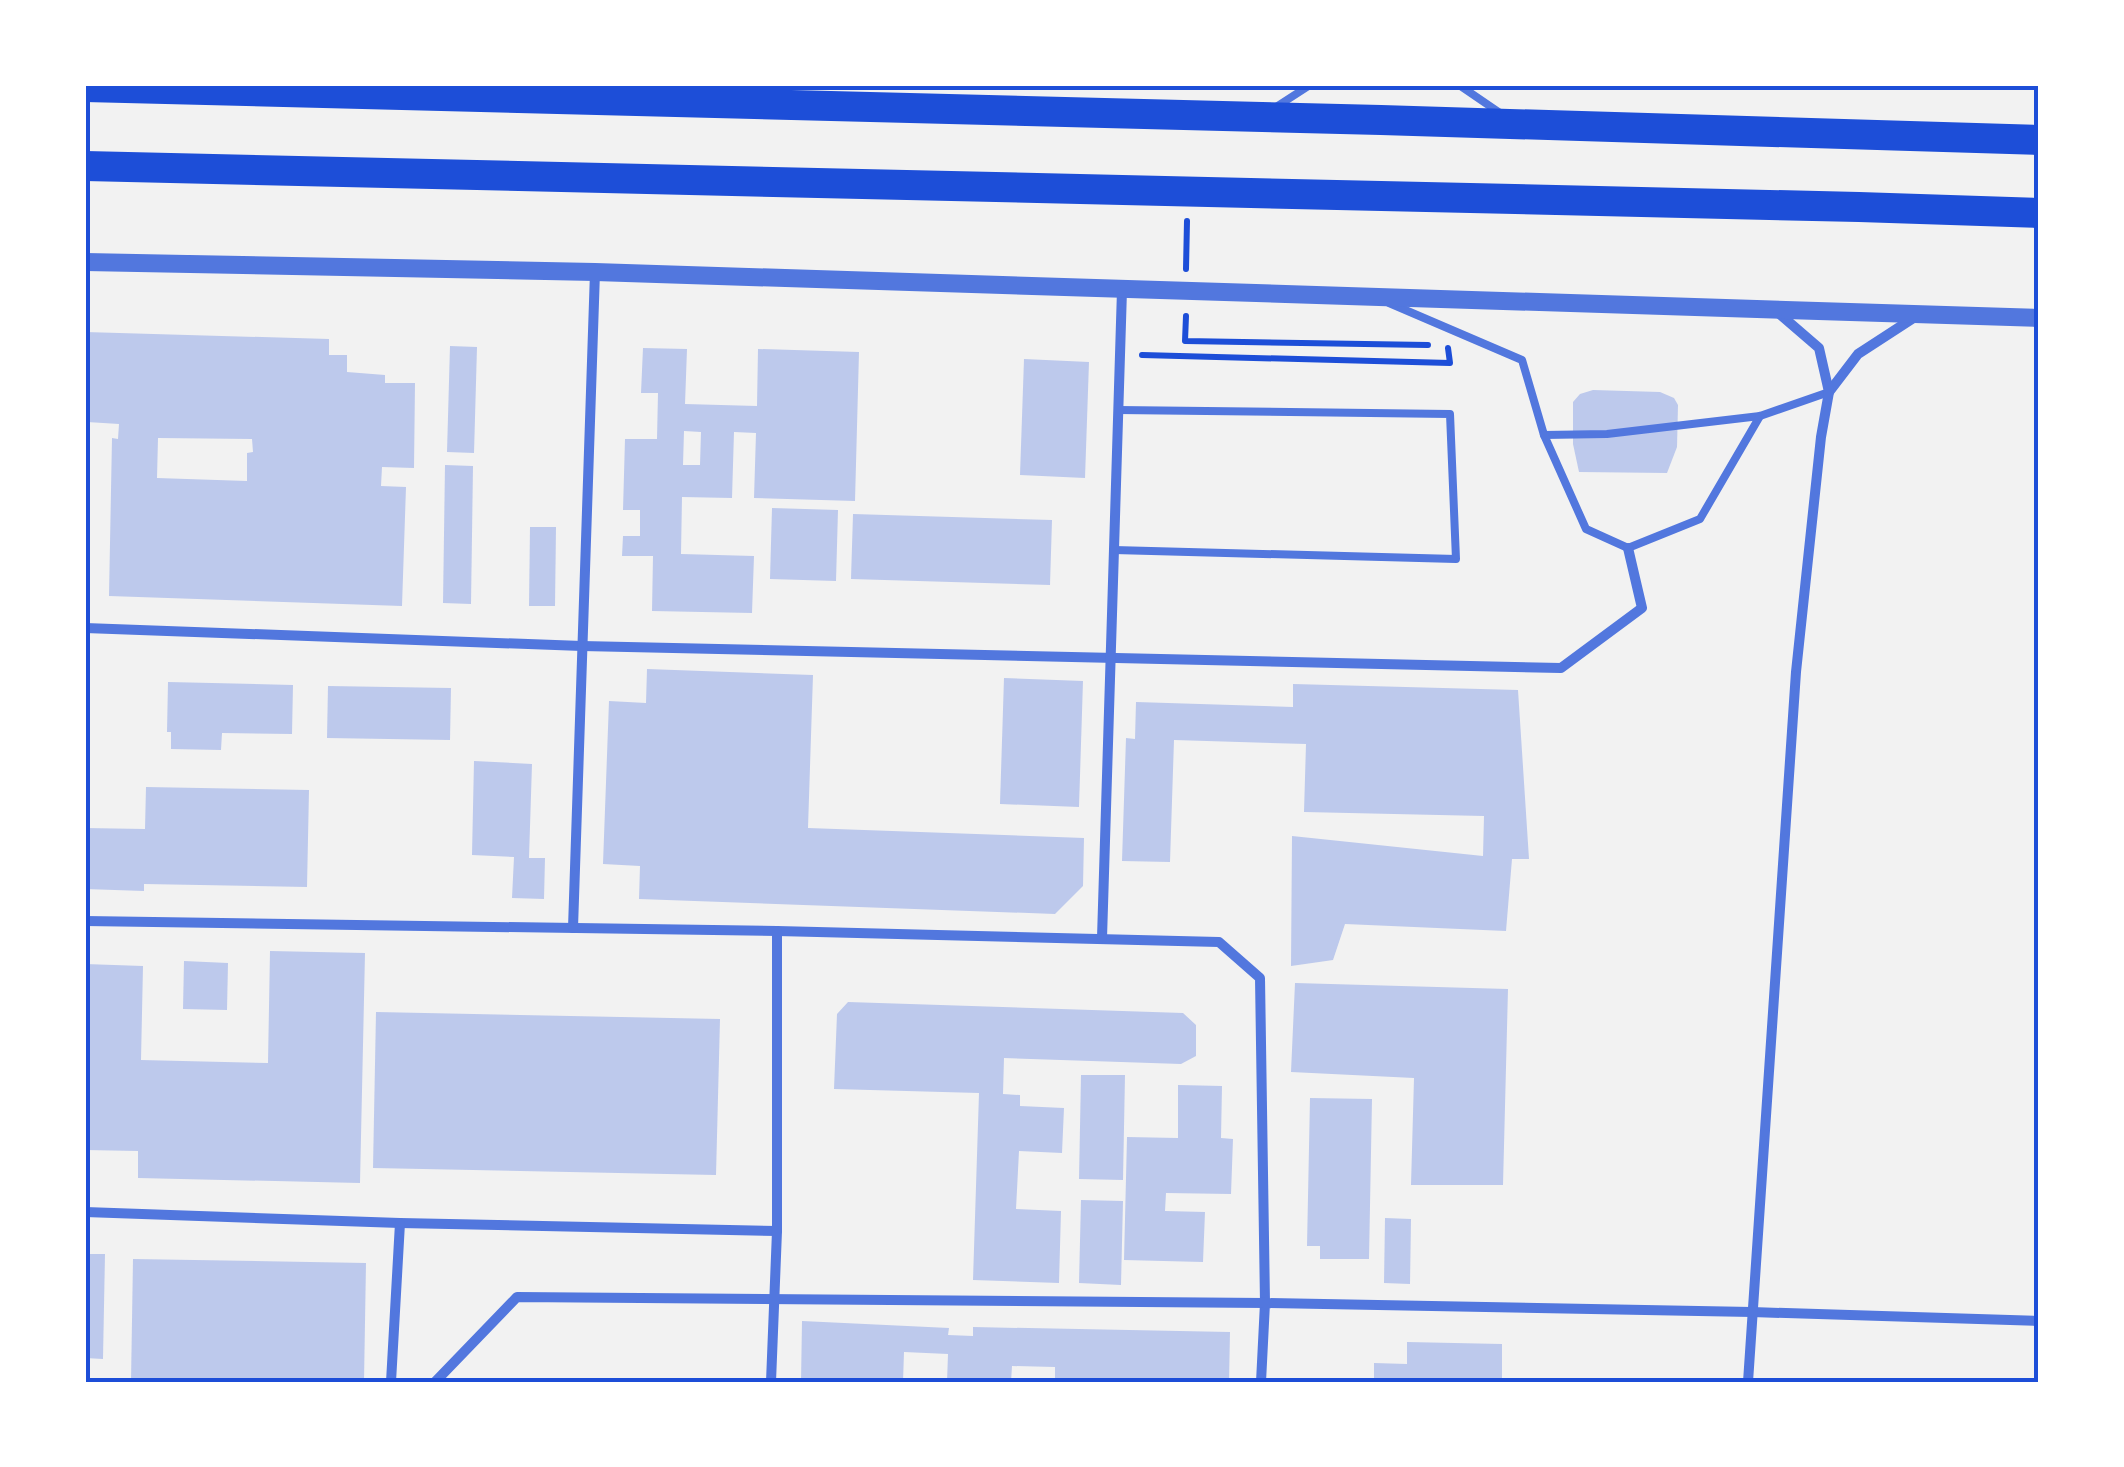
<svg xmlns="http://www.w3.org/2000/svg" width="2124" height="1467" font-family="Karla,sans-serif">
<style>
.building{fill:#bdc9ec;fill-rule:evenodd}
.lines{fill:none;stroke-linecap:round;stroke-linejoin:round}
.path{stroke:#1d4ed8;stroke-width:6}
.service{stroke:#5277de;stroke-width:8}
.minor{stroke:#5277de;stroke-width:10}
.tertiary{stroke:#5277de;stroke-width:18}
.motorway{stroke:#1d4ed8;stroke-width:30}
.neatline{fill:none;stroke:#1d4ed8;stroke-width:4}
</style>
<rect width="100%" height="100%" fill="#f2f2f2"/>
<g class="building">
<path d="M 85,332 L 329,339 L 329,355 L 347,355 L 347,372 L 385,375 L 385,383 L 415,383 L 414,468 L 382,467 L 381,486 L 406,487 L 402,606 L 109,596 L 112,438 L 118,439 L 119,424 L 87,422 L 88,415 L 85,415 ZM 158,438 L 252,439 L 253,452 L 247,453 L 247,481 L 157,478 Z"/>
<polygon points="450,346 477,347 474,453 447,452"/>
<path d="M 643,348 L 687,349 L 685,404 L 757,406 L 758,349 L 859,352 L 855,501 L 754,498 L 756,433 L 734,432 L 732,498 L 682,497 L 681,554 L 754,556 L 752,613 L 652,611 L 653,556 L 622,556 L 623,536 L 640,536 L 640,510 L 623,510 L 625,439 L 657,439 L 658,393 L 641,393 ZM 684,431 L 701,432 L 700,465 L 683,465 Z"/>
<polygon points="1024,359 1089,362 1085,478 1020,475"/>
<polygon points="1593,390 1660,392 1674,398 1678,405 1677,447 1667,473 1579,472 1573,444 1573,402 1580,394"/>
<polygon points="445,465 473,466 471,604 443,603"/>
<polygon points="772,508 838,510 836,581 770,579"/>
<polygon points="853,514 1052,520 1050,585 851,579"/>
<polygon points="530,527 556,527 555,606 529,606"/>
<polygon points="647,669 813,675 808,828 1084,838 1083,886 1055,914 639,899 640,866 603,864 609,701 646,703"/>
<polygon points="1004,678 1083,681 1079,807 1000,804"/>
<polygon points="168,682 293,685 292,734 222,733 221,750 171,749 171,732 167,732"/>
<polygon points="1293,684 1518,690 1529,859 1512,859 1506,931 1345,924 1333,960 1291,966 1292,836 1483,856 1484,816 1304,812 1306,744 1174,740 1170,862 1122,861 1126,738 1135,739 1136,702 1293,707"/>
<polygon points="328,686 451,688 450,740 327,738"/>
<polygon points="474,761 532,764 529,858 545,858 544,899 512,898 514,857 472,855"/>
<polygon points="146,787 309,790 307,887 144,884 144,891 85,889 85,828 145,829"/>
<polygon points="270,951 365,953 360,1183 138,1178 138,1151 85,1150 85,964 143,966 141,1060 268,1063"/>
<polygon points="184,961 228,963 227,1010 183,1009"/>
<polygon points="1295,983 1508,989 1503,1185 1411,1185 1414,1078 1291,1072"/>
<polygon points="848,1002 1183,1013 1196,1025 1196,1056 1181,1064 1004,1058 1003,1094 1020,1095 1020,1106 1064,1108 1062,1153 1019,1151 1016,1209 1061,1211 1059,1283 973,1280 979,1093 834,1089 837,1014"/>
<polygon points="376,1012 720,1019 716,1175 373,1168"/>
<polygon points="1081,1075 1125,1075 1123,1180 1079,1179"/>
<polygon points="1178,1085 1222,1086 1221,1138 1233,1139 1231,1194 1166,1193 1165,1211 1205,1212 1203,1262 1124,1260 1127,1137 1178,1138"/>
<polygon points="1310,1098 1372,1099 1369,1259 1320,1259 1320,1246 1307,1246"/>
<polygon points="1081,1200 1123,1201 1121,1285 1079,1283"/>
<polygon points="1385,1218 1411,1219 1410,1284 1384,1283"/>
<polygon points="85,1254 105,1254 103,1359 85,1358"/>
<polygon points="133,1259 366,1263 364,1382 131,1382"/>
<polygon points="802,1321 949,1328 948,1335 973,1336 973,1327 1230,1332 1229,1382 1055,1382 1055,1367 1012,1366 1011,1382 947,1382 948,1354 904,1352 903,1382 801,1382"/>
<polygon points="1407,1342 1502,1344 1502,1382 1374,1382 1374,1363 1407,1364"/>
</g>
<g class="lines">
<g class="path">
<polyline points="1186,269 1187,221"/>
<polyline points="1186,316 1185,341 1428,345"/>
<polyline points="1142,355 1450,363 1448,348"/>
</g>
<g class="service">
<polyline points="1459,85 1500,113"/>
<polyline points="1276,107 1310,85"/>
<polyline points="1389,303 1522,360 1544,435 1607,434 1760,416 1829,392"/>
<polyline points="1544,435 1586,529 1628,548 1700,519 1760,416"/>
<polyline points="1114,550 1456,559 1450,414 1118,410"/>
</g>
<g class="minor">
<polyline points="1829,392 1858,354 1918,315"/>
<polyline points="85,628 582,646 1561,668 1642,608 1628,548"/>
<polyline points="85,921 777,931 1219,942 1260,978 1265,1303 1261,1382"/>
<polyline points="573,928 595,272"/>
<polyline points="1102,938 1122,290"/>
<polyline points="85,1212 400,1223 777,1231"/>
<polyline points="391,1382 400,1223"/>
<polyline points="435,1382 517,1297 1265,1303 1752,1312 2039,1321"/>
<polyline points="771,1382 777,1231 777,931"/>
<polyline points="1748,1382 1796,672 1821,437 1829,392 1819,348 1775,310"/>
</g>
<polyline class="tertiary" points="85,262 595,272 2039,318"/>
<g class="motorway">
<polyline points="85,87 1381,120 2039,140"/>
<polyline points="85,166 1859,207 2039,213"/>
</g>
</g>
<rect width="2124" height="1467" fill="none" stroke="#ffffff" stroke-width="175"/>
<rect x="88" y="88" width="1948" height="1292" class="neatline"/>
</svg>
